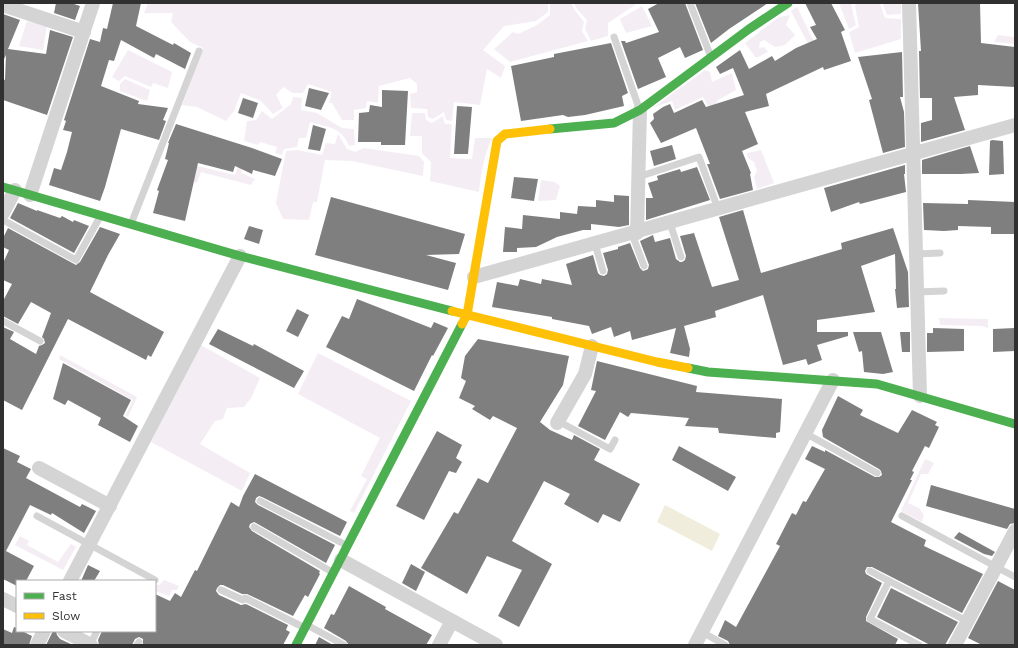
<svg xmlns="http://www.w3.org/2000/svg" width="1018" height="648" font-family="'Work Sans',sans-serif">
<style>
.green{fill:#f4eef4}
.water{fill:#f0eddd}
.building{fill:#7f7f7f}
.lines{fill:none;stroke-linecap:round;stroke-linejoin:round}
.lane{stroke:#d4d4d4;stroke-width:7}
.street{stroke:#d4d4d4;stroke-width:14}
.fast{stroke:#4caf50;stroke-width:9}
.slow{stroke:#ffc107;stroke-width:9}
</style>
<rect width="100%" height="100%" fill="#fff"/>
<g class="green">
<polygon points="148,3 548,3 548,12 536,21 504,26 483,50 505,66 501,78 487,69 480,105 454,102 452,121 446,120 444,112 433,119 428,117 427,109 411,108 410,94 417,92 417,84 410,78 379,86 378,103 367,101 366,108 354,110 354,120 342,120 332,103 329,103 332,92 308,84 303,93 293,93 283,87 276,95 283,108 273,114 261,101 241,93 234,111 226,121 197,107 182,105 203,48 190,42 171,22 173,13 144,13"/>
<polygon points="550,3 571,3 574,9 584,22 582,31 588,41 510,62 494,49 513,32 518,34 537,25 550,15"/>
<polygon points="574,3 638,3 608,23 608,36 591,41 585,29 587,20 577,9"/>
<polygon points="839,3 853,3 851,5 856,25 849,29"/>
<polygon points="857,3 881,3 880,4 885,18 901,19 901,39 855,53 849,32 859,27 855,6"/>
<polygon points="885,3 901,3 901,14 887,15 883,5"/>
<polygon points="642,6 652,26 626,33 620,19"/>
<polygon points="797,7 818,50 813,53 791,11"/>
<polygon points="790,15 786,25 795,35 785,45 775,47 764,40 760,42 759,48 764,47 768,52 756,58 745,43 779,17"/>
<polygon points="27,21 47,26 43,50 19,46"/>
<polygon points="998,35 1015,37 1015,44 994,42"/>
<polygon points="128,50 172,72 168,88 153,83 151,87 125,76 119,81 112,77"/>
<polygon points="705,70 710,72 712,82 732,73 736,90 718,100 715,105 709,108 703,97 675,110 672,101 654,107"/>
<polygon points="125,79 150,90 147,101 120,91 120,84"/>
<path d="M 293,97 L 302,98 L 301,110 L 317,113 L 342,128 L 354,129 L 355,145 L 349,146 C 342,127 327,127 310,122 L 306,138 L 299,138 L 297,147 L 284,149 L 282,155 L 275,153 L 277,147 L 260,142 L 258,145 L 244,141 L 247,121 L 256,120 L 262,111 L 272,119 L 291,104 Z"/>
<path d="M 412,113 L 425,113 L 426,120 L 432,123 L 443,116 L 445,124 L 452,124 L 450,158 L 472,159 L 475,138 L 492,138 C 484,156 481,173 479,192 L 430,181 L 431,162 L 422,153 L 422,136 L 410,136 Z"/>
<polygon points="338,134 347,149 355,152 364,148 419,156 424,162 423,176 352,161 325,160 317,202 313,202 309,220 283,219 276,203 286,151 298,150 322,155 326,143 335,144"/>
<polygon points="761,150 774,183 757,189 754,177 757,171 754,162 748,158 747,153"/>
<polygon points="240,160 244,161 241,173 255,179 251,185 201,172 197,183 172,175 189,164 235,175"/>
<polygon points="541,180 555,182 560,186 556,200 538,201"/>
<polygon points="939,318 988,319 988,328 982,326 940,325"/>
<polygon points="199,344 260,378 251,398 244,407 227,408 223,419 215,421 200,444 250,473 242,491 151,442"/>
<polygon points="318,353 411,401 354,513 350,511 367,479 361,476 380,438 298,394"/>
<polygon points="60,355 137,397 128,417 125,416 133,400 59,359"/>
<polygon points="925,459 934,463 928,474 921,474 908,503 919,508 924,515 922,522 901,511"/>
<polygon points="20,536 29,541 27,545 58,562 71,544 76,547 63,570 15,545"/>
<polygon points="164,580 179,586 177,590 172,590 169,596 155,591 155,584 159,585"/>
</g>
<polygon class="water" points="665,505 720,534 712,551 657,522"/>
<g class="building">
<polygon points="56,3 71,3 80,6 75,20 54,13"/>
<polygon points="113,3 141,3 136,26 173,45 174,43 191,53 185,69 156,54 154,58 121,40 114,61 109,60 101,86 139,101 138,104 168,108 163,120 166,121 159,140 121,129 105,187 100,201 49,185 54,168 61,170 67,152 72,132 63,130 66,121 64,120 90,39 100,42 103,28 107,29"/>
<polygon points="659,3 685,3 703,50 685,58 680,47 658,58 666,77 638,89 621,41 625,41 626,43 659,32 648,9"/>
<polygon points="695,3 768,3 729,29 711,43"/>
<polygon points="805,3 831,3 845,30 841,32 851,61 824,70 823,67 766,94 769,106 745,112 758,144 742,151 751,173 750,174 753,190 720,199 707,164 710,164 696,128 661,143 650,123 654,119 653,114 663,107 670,104 674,113 702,100 706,107 744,95 733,68 720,74 716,67 740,50 749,69 772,56 775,61 796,48 817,39 810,27 816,25"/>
<polygon points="918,3 980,3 981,43 1015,47 1015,87 978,85 978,95 954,97 965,130 921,142 921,123 932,120 932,98 920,98 919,51 921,51"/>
<polygon points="3,14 20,20 8,49 46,54 50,30 73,37 47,115 3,100 3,79 5,80 6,55 3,61"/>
<polygon points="611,43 628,93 622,96 624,106 585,115 568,117 563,115 521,121 511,66 554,57 554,54"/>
<polygon points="902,52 903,97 900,97 904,112 905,147 883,153 869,100 872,99 858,57"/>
<polygon points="309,88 329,93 321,110 305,106"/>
<polygon points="382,90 408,91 405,145 381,145 381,142 358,142 359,113 369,112 370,105 382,107"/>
<polygon points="243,98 258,103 253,118 238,113"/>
<polygon points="457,106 472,107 468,154 454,154"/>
<polygon points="176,124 252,148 282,159 275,176 253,170 252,174 235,166 233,172 198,163 185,221 153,213 159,191 157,190 168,160 165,159 169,143 168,143"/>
<polygon points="313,125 326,129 320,151 308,149"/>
<polygon points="992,140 1003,141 1004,174 989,175 990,141"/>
<polygon points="672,145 676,159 654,166 650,151"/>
<polygon points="970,146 979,173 961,174 922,174 922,160"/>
<polygon points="905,165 905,174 904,174 906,192 860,204 859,202 831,212 824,188"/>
<polygon points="697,167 710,200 646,220 646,198 653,198 648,183 658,180 657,176 680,169 681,172"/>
<polygon points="514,177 538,179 534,201 511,198"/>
<polygon points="614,195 629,196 629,225 619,227 591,224 591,230 583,230 557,237 536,247 517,248 517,252 503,252 505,227 522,229 523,215 560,219 560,212 577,214 578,206 596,207 596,200 614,202"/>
<polygon points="331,197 465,234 459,254 426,255 456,263 448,290 315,255"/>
<polygon points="968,200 1015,202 1015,234 991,234 991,227 958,226 958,230 944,231 924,230 923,203 968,204"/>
<polygon points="18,203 37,211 37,210 60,218 62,216 73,222 74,220 89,226 74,253 10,218"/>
<polygon points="743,210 761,273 842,249 841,243 893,228 908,272 909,307 897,308 895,289 896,289 895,254 861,266 875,312 817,320 817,332 848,332 848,336 817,345 822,360 808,365 806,359 783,365 763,295 715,311 716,317 684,326 690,349 689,357 670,353 676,328 632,340 630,331 614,337 611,327 592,334 589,326 552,319 552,317 492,307 497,282 518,286 520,279 541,284 542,279 572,285 566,264 593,255 598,273 600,275 604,276 607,274 608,270 603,253 618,249 618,247 630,243 640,268 643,271 646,270 648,269 649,265 640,241 653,235 655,242 670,238 676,259 680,262 682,262 685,260 686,256 680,236 694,233 712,287 739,280 719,217"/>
<polygon points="249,226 263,230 259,244 244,239"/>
<polygon points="100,227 120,234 108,255 90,292 164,332 151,357 148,355 146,360 68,319 22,410 3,400 3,327 14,332 10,339 36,354 39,346 42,345 45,343 44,339 42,337 51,313 31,302 18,324 3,316 3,301 12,284 3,280 3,263 9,250 3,247 3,238 8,228 76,265 80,262"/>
<polygon points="357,299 431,328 434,322 448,328 433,356 432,355 414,391 326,347 342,316 349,319"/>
<polygon points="297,309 309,315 298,337 286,331"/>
<polygon points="933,328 964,329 964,351 927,352 927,333 933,333"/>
<polygon points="1015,328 1015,351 993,352 993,329"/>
<polygon points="218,329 253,346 254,344 304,371 294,388 209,344"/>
<polygon points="853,332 881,332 893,372 883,374 864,372 862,351 859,352"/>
<polygon points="900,332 910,332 910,352 902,352"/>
<polygon points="478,339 569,356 563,385 540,422 550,430 572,440 574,435 600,449 594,460 640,484 620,522 603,514 598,523 564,504 570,494 544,481 512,541 552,564 519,627 498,616 522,570 487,556 467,594 421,568 454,512 458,514 478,478 488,483 517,428 493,416 490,420 472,409 475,406 459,398 466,381 461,378 465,356"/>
<polygon points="597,361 697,386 696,392 782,399 780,432 776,433 776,438 719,433 718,428 685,426 689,418 631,413 628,417 620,412 605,440 578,426 596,391 591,390"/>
<polygon points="63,363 131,400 123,416 138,426 130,442 98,425 101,418 68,400 65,405 53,399"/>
<polygon points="838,396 863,410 860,415 898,433 912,410 937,422 935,425 939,427 929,448 925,446 912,471 914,472 910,480 912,480 891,522 926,540 924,546 983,574 962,613 872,567 867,567 865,571 866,574 882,583 866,617 866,621 898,639 895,645 730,645 728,641 718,636 725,620 736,627 780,546 776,544 792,513 796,515 803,501 806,502 825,469 805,459 812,446 825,452 825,450 875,477 879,477 882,475 881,471 879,469 823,437 822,430"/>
<polygon points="437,431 462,445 456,458 462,462 456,473 449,471 424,520 396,506"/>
<polygon points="679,446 736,477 728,491 672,460"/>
<polygon points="3,448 20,456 17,462 31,469 26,478 80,507 82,504 96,511 84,533 52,513 51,515 30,505 6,551 34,566 26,581 17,581 17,586 3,579"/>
<polygon points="255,474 347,522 340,536 262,497 259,496 256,498 255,502 258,505 335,545 326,563 256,523 254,522 250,524 249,527 252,531 320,571 319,573 320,574 308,597 305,595 293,616 247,594 242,594 223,585 220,585 217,588 216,591 219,595 241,605 246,604 288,625 286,630 290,632 283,645 143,645 143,639 139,637 135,639 132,645 99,645 98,640 102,631 155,631 155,594 170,601 175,593 181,597 195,570 197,571 231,502 239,507 243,496"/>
<polygon points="931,485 1015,509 1015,523 1010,524 1007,529 926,506"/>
<polygon points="959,532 995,552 992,556 984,554 954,538"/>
<polygon points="411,564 425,572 416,591 402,583"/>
<polygon points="88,565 100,571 94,581 81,581"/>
<polygon points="998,581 1015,590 1015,645 982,645 968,638"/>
<polygon points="349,586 386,607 385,609 432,635 426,645 349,645 346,641 324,628 331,614 334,615"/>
<polygon points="891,588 958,622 945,645 930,645 877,617"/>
<polygon points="14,627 17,628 17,631 22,631 32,636 29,645 3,645 3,629 12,633"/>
<polygon points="53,631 56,631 57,635 60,639 73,645 46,645"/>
<polygon points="319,637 333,645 315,645"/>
</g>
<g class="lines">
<g class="lane">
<polyline points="690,3 711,57"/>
<polyline points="614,37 639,108"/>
<polyline points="638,177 699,157 718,209"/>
<polyline points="3,220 76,260 101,215"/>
<polyline points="670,223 681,257"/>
<polyline points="131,224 199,51"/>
<polyline points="632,234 644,266"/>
<polyline points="595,244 603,271"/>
<polyline points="916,254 940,253"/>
<polyline points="917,292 944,291"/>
<polyline points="3,321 40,341"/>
<polyline points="558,421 610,449 615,440"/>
<polyline points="805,433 877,473"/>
<polyline points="260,501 346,545"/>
<polyline points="37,516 155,580"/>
<polyline points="902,516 1015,577"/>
<polyline points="254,527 332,572"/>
<polyline points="870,571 889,581"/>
<polyline points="221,590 243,600 245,598 305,628"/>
<polyline points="307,625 344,645"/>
<polyline points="702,632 725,645"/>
<polyline points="90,645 97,631"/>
<polyline points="137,645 139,642"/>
<polyline points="919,645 870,619 889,581 967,621"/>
</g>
<g class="street">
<polyline points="909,3 920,396"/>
<polyline points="3,5 84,32"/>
<polyline points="30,195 93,3"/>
<polyline points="3,213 15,190"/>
<polyline points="637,233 640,110"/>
<polyline points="474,277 1015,125"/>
<polyline points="557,423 585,374 592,346"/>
<polyline points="39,468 110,506"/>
<polyline points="341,560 496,645"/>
<polyline points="70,581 240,256"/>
<polyline points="3,599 17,606"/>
<polyline points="64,631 91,645"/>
<polyline points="37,645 44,631"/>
<polyline points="439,645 452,621"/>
<polyline points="695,645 833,380"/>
<polyline points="955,645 1015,531"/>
</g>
<g class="fast">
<polyline points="550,129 614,123 640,110 749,29 788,3"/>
<polyline points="3,187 240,256 452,311"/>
<polyline points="688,368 708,372 877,384 1015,424"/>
<polyline points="296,645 462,324"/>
</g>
<g class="slow">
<polyline points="452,311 657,362 688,368"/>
<polyline points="462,324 467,315 497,141 505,134 550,129"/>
</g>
</g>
<rect width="1018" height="648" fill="none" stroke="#303030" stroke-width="8"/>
<rect x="16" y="580" width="140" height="52" fill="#ffffff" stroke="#acacac"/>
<rect x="24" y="593" width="20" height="6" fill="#4caf50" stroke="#acacac"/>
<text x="52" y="600" font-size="12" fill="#303030">Fast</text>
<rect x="24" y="613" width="20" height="6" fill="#ffc107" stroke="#acacac"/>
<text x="52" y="620" font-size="12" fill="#303030">Slow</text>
</svg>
